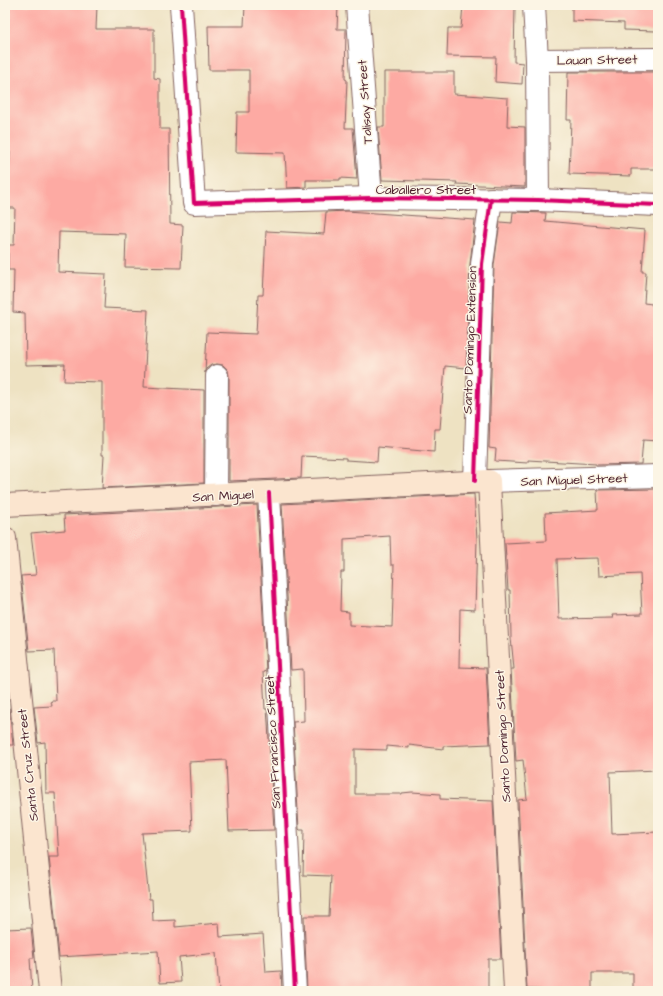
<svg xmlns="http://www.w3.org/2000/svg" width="663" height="996" font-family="'Architects Daughter',sans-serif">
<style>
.building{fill:#fdaaa3;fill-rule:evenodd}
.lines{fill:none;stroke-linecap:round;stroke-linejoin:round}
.minor-casing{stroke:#836360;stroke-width:24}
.secondary-casing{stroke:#836360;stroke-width:24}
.minor{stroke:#fff;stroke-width:22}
.secondary{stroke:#fbe5cf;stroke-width:22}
.cycleway-casing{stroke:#fcf5e5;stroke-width:6}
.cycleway{stroke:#d6006c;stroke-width:4}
.labels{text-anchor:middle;stroke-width:3;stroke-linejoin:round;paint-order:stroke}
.street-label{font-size:13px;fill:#4a1f2b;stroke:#fcf5e5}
</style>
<rect width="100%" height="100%" fill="#fcf5e5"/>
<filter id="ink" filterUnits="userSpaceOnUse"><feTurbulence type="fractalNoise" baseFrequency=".025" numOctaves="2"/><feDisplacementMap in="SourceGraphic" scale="8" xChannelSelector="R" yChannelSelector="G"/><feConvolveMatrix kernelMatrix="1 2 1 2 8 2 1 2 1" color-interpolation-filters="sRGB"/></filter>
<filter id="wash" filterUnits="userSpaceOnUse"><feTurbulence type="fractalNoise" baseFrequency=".012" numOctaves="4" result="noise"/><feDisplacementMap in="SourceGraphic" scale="16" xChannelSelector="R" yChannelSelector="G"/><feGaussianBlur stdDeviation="0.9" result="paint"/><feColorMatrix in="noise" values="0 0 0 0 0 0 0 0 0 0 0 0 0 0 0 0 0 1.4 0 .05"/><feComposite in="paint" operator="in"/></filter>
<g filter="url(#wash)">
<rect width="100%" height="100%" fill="#eee2c2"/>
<g id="blocks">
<g class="building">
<polygon points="5,5 97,5 96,29 154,29 154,78 160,79 160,129 169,129 170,224 183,225 181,268 125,267 126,234 59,232 58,272 106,274 104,308 148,310 144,387 204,390 204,483 102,488 104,455 102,455 102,382 64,381 65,364 26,365 25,313 13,312 14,270 8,270 8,245 14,245 15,208 8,208 10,152 5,152"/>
<polygon points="245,5 338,5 337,29 346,29 345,79 347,80 345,128 353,128 357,179 340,178 340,180 306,180 306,187 287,188 285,153 236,152 237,112 249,112 249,70 209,70 208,26 244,26"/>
<polygon points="463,5 515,5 514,62 523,63 522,84 495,82 496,57 447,56 448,28 461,28"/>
<polygon points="572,5 657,5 656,31 624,30 624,23 572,21"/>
<polygon points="384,72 454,72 454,94 508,98 507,126 525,127 525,187 456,184 457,182 382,180 378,127 384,127"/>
<polygon points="568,72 658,72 658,169 631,169 631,176 569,174 571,120 567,120"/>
<polygon points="347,211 475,220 470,264 466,368 445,366 440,429 435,429 434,452 378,447 377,462 346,460 346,458 302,456 301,478 229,481 229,376 228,370 223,365 217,364 211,365 206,369 205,373 207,332 256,334 258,295 263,295 266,231 324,234 326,212"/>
<polygon points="513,212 546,213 545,221 645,230 642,272 646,272 644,303 652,304 652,306 658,306 658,441 643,440 641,464 596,465 596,464 528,460 528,463 495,461 496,449 489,448 494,265 500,222 512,223"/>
<path d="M 658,489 L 658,770 L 610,772 L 612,834 L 658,832 L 658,991 L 633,991 L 633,973 L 592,973 L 592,991 L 527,989 L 518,800 L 527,799 L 523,760 L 516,761 L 511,669 L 514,669 L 511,638 L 510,590 L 508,590 L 505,543 L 546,541 L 545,513 L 598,510 L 597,490 ZM 598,558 L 599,576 L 640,574 L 642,614 L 612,615 L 613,618 L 559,619 L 557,559 Z"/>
<path d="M 474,494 L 477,539 L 475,610 L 460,609 L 459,667 L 486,668 L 490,744 L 443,746 L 443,749 L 409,745 L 409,748 L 387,746 L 387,750 L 355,749 L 355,794 L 402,794 L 402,793 L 412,792 L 440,794 L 440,799 L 493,801 L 501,959 L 488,959 L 488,991 L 307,991 L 304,916 L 329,916 L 331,876 L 303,875 L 304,830 L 300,830 L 299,829 L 293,722 L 304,721 L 303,669 L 291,670 L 282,504 ZM 390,536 L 391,565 L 394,565 L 392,627 L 349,625 L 349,612 L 340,611 L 341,572 L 344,572 L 344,539 Z"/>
<polygon points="257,505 266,671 263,672 265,709 267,709 268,723 274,830 229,831 226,760 189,762 192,831 142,833 149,899 152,899 153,921 175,920 175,927 219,923 220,937 263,934 266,972 281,971 282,991 219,991 216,953 179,957 181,982 160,983 158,951 59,957 49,857 59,857 55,793 46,793 45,742 38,743 34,707 52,706 51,701 56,701 54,650 29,651 21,576 36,575 31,533 65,530 64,515"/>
<polygon points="5,708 9,708 13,745 5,745"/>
<polygon points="31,928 34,958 30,958 32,991 5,991 5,929"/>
</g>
</g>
</g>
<g filter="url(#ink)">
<use href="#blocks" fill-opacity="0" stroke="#836360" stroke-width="1"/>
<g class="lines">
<g class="minor-casing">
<g id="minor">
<polyline points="181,5 194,203 371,198 538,200 658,205"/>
<polyline points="357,5 371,198"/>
<polyline points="534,5 537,60 538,200"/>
<polyline points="537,60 658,59"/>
<polyline points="475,481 482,264 491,199"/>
<polyline points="489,481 658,476"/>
<polyline points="269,493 295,991"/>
<polyline points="216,495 217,376"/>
</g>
</g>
<g class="secondary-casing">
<g id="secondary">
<polyline points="5,505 489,481 515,991"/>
<polyline points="5,538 50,991"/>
</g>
</g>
<use href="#minor" class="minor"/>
<use href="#secondary" class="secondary"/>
<g class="cycleway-casing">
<g id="cycleway">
<polyline points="181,5 194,203 371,198 538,200 658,205"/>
<polyline points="475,481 482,264 491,199"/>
<polyline points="269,493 295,991"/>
</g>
</g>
<use href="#cycleway" class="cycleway"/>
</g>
</g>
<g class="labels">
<g class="street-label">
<text transform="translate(597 59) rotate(-1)" y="5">Lauan Street</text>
<text transform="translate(364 102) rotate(-94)" y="5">Talisay Street</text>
<text x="426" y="194">Caballero Street</text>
<text transform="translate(469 340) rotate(-88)" y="5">Santo Domingo Extension</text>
<text transform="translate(574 479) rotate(-2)" y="5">San Miguel Street</text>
<text transform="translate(223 495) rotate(-3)" y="5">San Miguel</text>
<text transform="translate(502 736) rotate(-93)" y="5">Santo Domingo Street</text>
<text transform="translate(272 742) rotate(-93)" y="5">San Francisco Street</text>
<text transform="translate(27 765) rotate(-96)" y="5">Santa Cruz Street</text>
</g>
</g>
<rect width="663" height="996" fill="none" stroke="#fcf5e5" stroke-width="20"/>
</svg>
